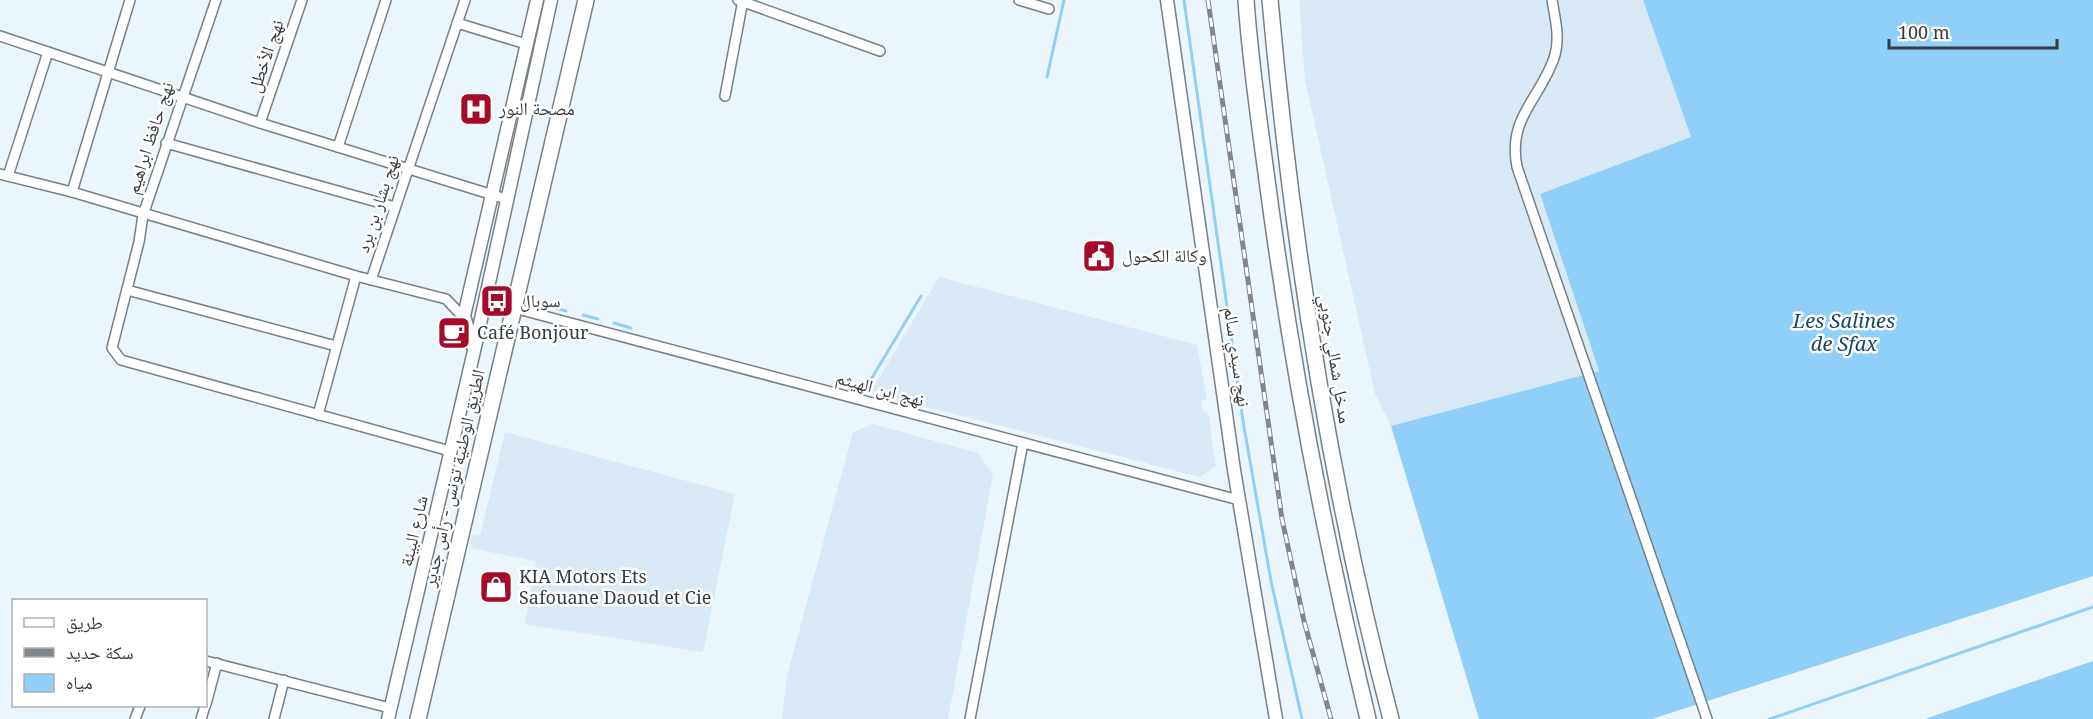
<svg xmlns="http://www.w3.org/2000/svg" width="2093" height="719" font-family="'Noto Serif','Noto Naskh Arabic',serif">
<style>
.built{fill:#d8e9f5}
.water{fill:#8fcff8}
.lines{fill:none;stroke-linecap:round;stroke-linejoin:round}
.stream{stroke:#8fcff8;stroke-width:3}
.minor-casing{stroke:#778087;stroke-width:12}
.tertiary-casing{stroke:#778087;stroke-width:15}
.primary-casing{stroke:#778087;stroke-width:18}
.trunk-casing{stroke:#778087;stroke-width:18}
.minor{stroke:#fff;stroke-width:9}
.tertiary{stroke:#fff;stroke-width:12}
.primary{stroke:#fff;stroke-width:15}
.trunk{stroke:#fff;stroke-width:15}
.rail-casing{stroke:#80868b;stroke-width:5}
.rail{stroke:#fff;stroke-width:3;stroke-dasharray:9;stroke-linecap:butt}
.labels{text-anchor:middle;stroke-width:5;stroke-linejoin:round;paint-order:stroke}
.street-label{font-size:18px;fill:#363a3d;stroke:#fff}
.poi-label{font-size:18px;fill:#363a3d;stroke:#fff;text-anchor:start}
.water-label{font-size:20px;font-style:italic;fill:#164863;stroke:#fff}
</style>
<rect width="100%" height="100%" fill="#eaf5fc"/>
<g class="built">
<polygon points="1299,0 1643,0 1691,137 1540,195 1599,372 1391,426 1375,394 1305,80"/>
<polygon points="939,277 1197,345 1207,399 1201,401 1203,411 1208,413 1216,466 1200,477 880,395 872,390"/>
<polygon points="873,424 978,453 993,475 948,719 782,719 787,676 853,432"/>
<polygon points="505,432 735,494 703,652 525,624 536,561 470,548 472,535 480,536"/>
</g>
<g class="water">
<polygon points="1643,0 2093,0 2093,576 1652,719 1479,719 1391,426 1599,371 1540,194 1691,137"/>
<polygon points="2093,661 2093,719 1925,719"/>
</g>
<g class="lines">
<g class="stream">
<polyline points="1184,0 1243,421 1271,581 1302,719"/>
<polyline points="1047,77 1064,0"/>
<polyline points="546,305 566,311"/>
<polyline points="583,315 598,319"/>
<polyline points="614,323 631,328"/>
<polyline points="867,386 921,296"/>
<polyline points="1770,719 2093,607"/>
</g>
<g class="minor-casing">
<g id="minor">
<polyline points="216,0 143,215 139,242 112,348 121,360 450,451"/>
<polyline points="738,0 880,51"/>
<polyline points="1019,0 1049,9"/>
<path d="M 1552,0 C 1555,18 1560,37 1555,55 C 1542,98 1507,116 1517,167 L 1707,719"/>
<polyline points="457,23 526,44"/>
<polyline points="0,36 260,123 506,199"/>
<polyline points="725,96 743,0"/>
<polyline points="260,123 302,0"/>
<polyline points="166,143 395,207"/>
<polyline points="338,147 386,0"/>
<polyline points="0,174 72,192 356,276 446,299 466,320"/>
<polyline points="8,176 48,52"/>
<polyline points="72,192 130,0"/>
<polyline points="371,280 465,0"/>
<polyline points="127,290 336,346"/>
<polyline points="514,308 1239,500"/>
<polyline points="318,415 356,276"/>
<polyline points="206,661 390,708"/>
<polyline points="206,704 217,663"/>
<polyline points="135,719 140,706"/>
<polyline points="201,719 205,706"/>
<polyline points="274,719 284,680"/>
<polyline points="970,719 1023,443"/>
</g>
</g>
<g class="tertiary-casing">
<g id="tertiary">
<polyline points="1167,0 1234,470 1276,719"/>
<polyline points="474,349 464,316 537,0"/>
<polyline points="388,719 474,351 551,0"/>
</g>
</g>
<g class="primary-casing">
<polyline id="primary" points="418,719 586,0"/>
</g>
<g class="trunk-casing">
<g id="trunk">
<path d="M 1246,0 C 1250,60 1259,120 1267,180 C 1291,362 1325,541 1368,719"/>
<path d="M 1270,0 C 1292,243 1329,483 1391,719"/>
</g>
</g>
<use href="#minor" class="minor"/>
<use href="#tertiary" class="tertiary"/>
<use href="#primary" class="primary"/>
<use href="#trunk" class="trunk"/>
<g class="rail-casing">
<polyline id="rail" points="1208,0 1282,519 1304,621 1331,719"/>
</g>
<use href="#rail" class="rail"/>
</g>
<defs>
<g id="hospital-square" transform="scale(1.725)"><rect x="-9" y="-9" width="18" height="18" rx="4" fill="#a50a28" stroke="#fff"/><path d="M-5-5h3v3.5h4V-5h3V5h-3V1.5h-4V5h-3Z" fill="#fff"/></g>
<g id="civic-square" transform="scale(1.725)"><rect x="-9" y="-9" width="18" height="18" rx="4" fill="#a50a28" stroke="#fff"/><path d="M-.6-6.5H3V-4.5H.6V-3L4-1V1h2V6H-6V1h2V-1L-.6-3ZM-1.2 2.5V6h2.4V2.5Z" fill="#fff"/></g>
<g id="bus-square" transform="scale(1.725)"><rect x="-9" y="-9" width="18" height="18" rx="4" fill="#a50a28" stroke="#fff"/><path d="M-5-6H5V4H4V6H2V4H-2V6H-4V4H-5ZM-3.5-4V0h7V-4ZM-3.5 1.2v1.5H-2V1.2ZM2 1.2v1.5H3.5V1.2Z" fill="#fff"/></g>
<g id="cafe-square" transform="scale(1.725)"><rect x="-9" y="-9" width="18" height="18" rx="4" fill="#a50a28" stroke="#fff"/><path d="M-5.5-4.5H6V0H3Q3 3.5 0 3.5H-2.5Q-5.5 3.5-5.5 0ZM3-3.2v2h1.7v-2ZM-6 4.5H4V6H-6Z" fill="#fff"/></g>
<g id="shop-square" transform="scale(1.725)"><rect x="-9" y="-9" width="18" height="18" rx="4" fill="#a50a28" stroke="#fff"/><path d="M-5-2.5h2.3a2.7 3.5 0 0 1 5.4 0H5L5.5 6h-11ZM-1.5-2.5h3a1.5 2.3 0 0 0-3 0Z" fill="#fff"/></g>
</defs>
<g fill-rule="evenodd">
<use href="#hospital-square" x="476" y="109"/>
<use href="#civic-square" x="1099" y="256"/>
<use href="#bus-square" x="497" y="301"/>
<use href="#cafe-square" x="454" y="333"/>
<use href="#shop-square" x="496" y="587"/>
</g>
<g class="labels">
<g class="street-label">
<text transform="translate(266 56) rotate(-71)" y="6">نهج الأخطل</text>
<text transform="translate(150 138) rotate(-72)" y="6">نهج حافظ ابراهيم</text>
<text transform="translate(378 204) rotate(-72)" y="6">نهج بشار بن برد</text>
<text transform="translate(1237 357) rotate(82)" y="6">نهج سيدي سالم</text>
<text transform="translate(1335 359) rotate(81)" y="6">مدخل شمالي جنوبي</text>
<text transform="translate(880 389) rotate(15)" y="6">نهج ابن الهيثم</text>
<text transform="translate(454 478) rotate(-77)" y="6">الطريق الوطنية تونس - رأس جدير</text>
<text transform="translate(414 531) rotate(-77)" y="6">شارع البيئة</text>
</g>
<g class="poi-label">
<text x="499" y="115">مصحة النور</text>
<text x="1122" y="262">وكالة الكحول</text>
<text x="520" y="307">سوبال</text>
<text x="477" y="339">Café Bonjour</text>
<text x="519" y="583">KIA Motors Ets<tspan x="519" dy="21">Safouane Daoud et Cie</tspan></text>
</g>
<g class="water-label">
<text x="1844" y="328">Les Salines<tspan x="1844" dy="23">de Sfax</tspan></text>
</g>
</g>
<rect x="12" y="599" width="195" height="108" fill="#ffffff" stroke="#afb0b1" stroke-width="1.5"/>
<rect x="24" y="618" width="30" height="9" fill="#ffffff" stroke="#afb0b1" stroke-width="1.5"/>
<text x="66" y="629" font-size="18" fill="#363a3d">طريق</text>
<rect x="24" y="648" width="30" height="9" fill="#80868b" stroke="#afb0b1" stroke-width="1.5"/>
<text x="66" y="659" font-size="18" fill="#363a3d">سكة حديد</text>
<rect x="24" y="674" width="30" height="18" fill="#8fcff8" stroke="#afb0b1" stroke-width="1.5"/>
<text x="66" y="689" font-size="18" fill="#363a3d">مياه</text>
<path d="M1889 39v9h168v-9" fill="none" stroke="#363a3d" stroke-width="3"/>
<text x="1898" y="39" font-size="18" fill="#363a3d" stroke="#ffffff" stroke-width="4.5" paint-order="stroke">100 m</text>
</svg>
